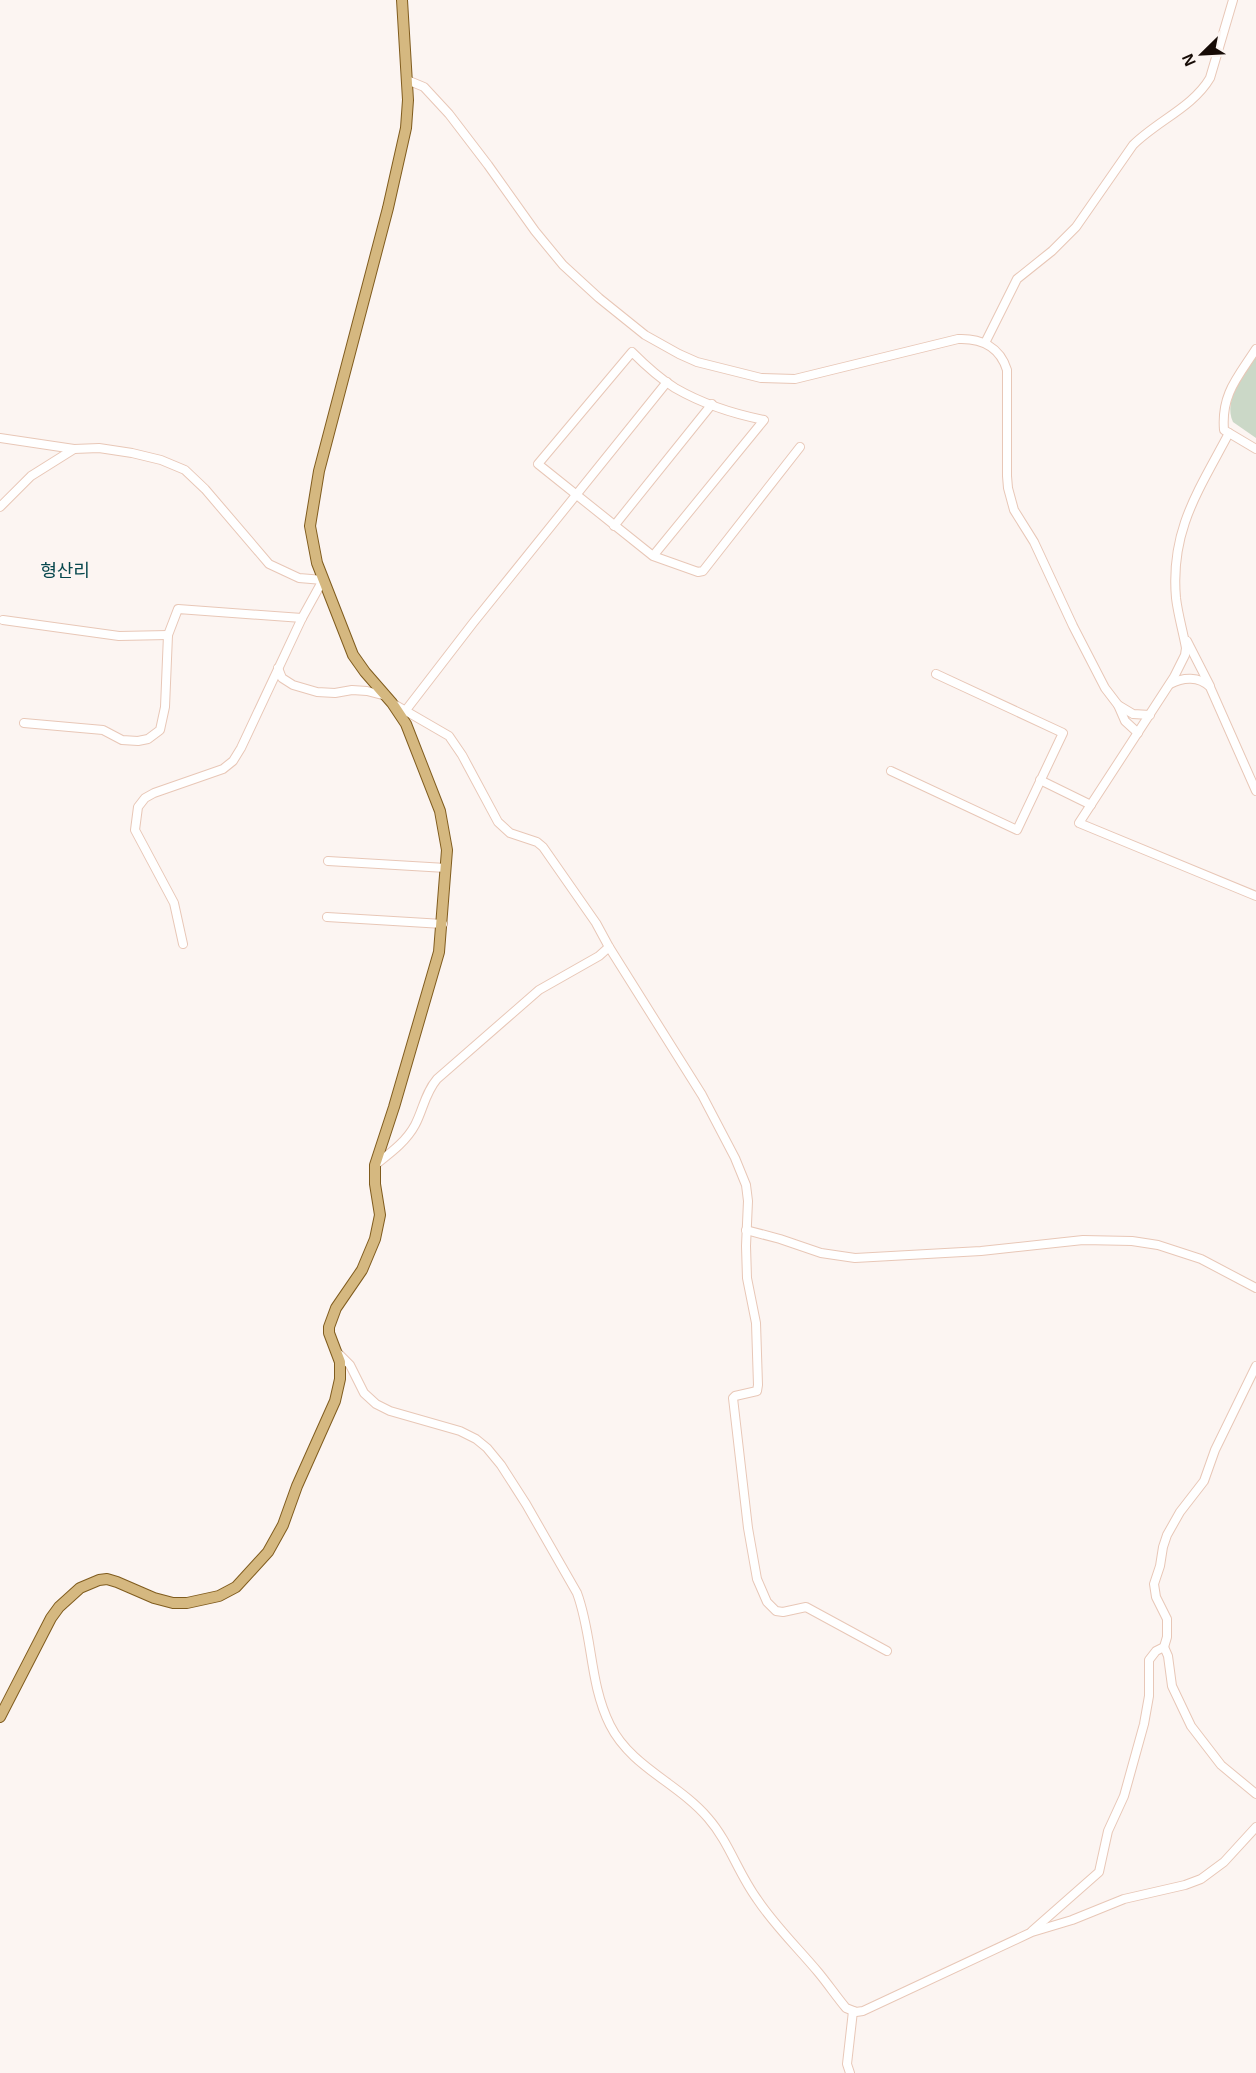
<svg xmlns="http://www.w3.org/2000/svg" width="1256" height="2073" font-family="Helvetica,'Noto Sans KR',sans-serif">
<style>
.green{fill:#cbd8c7}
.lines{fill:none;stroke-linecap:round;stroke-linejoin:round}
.minor-casing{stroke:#e8c7b7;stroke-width:10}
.major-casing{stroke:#805c1e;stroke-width:12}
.minor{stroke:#fff;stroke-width:8}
.major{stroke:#d5b880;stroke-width:10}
.labels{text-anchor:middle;stroke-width:4.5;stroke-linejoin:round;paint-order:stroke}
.quarter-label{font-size:18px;fill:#07484e;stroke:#fcf5f2}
</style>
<rect width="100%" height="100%" fill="#fcf5f2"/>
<path class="green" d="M 1256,357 L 1256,438 L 1233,422 C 1223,399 1244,376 1256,357 Z"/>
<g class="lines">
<g class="minor-casing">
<g id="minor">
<path d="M 407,80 L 424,87 L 449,114 L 488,165 L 535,231 L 563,265 L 599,298 L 645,335 L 679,354 L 697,362 L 761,378 L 795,379 L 958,339 C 981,338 1000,347 1007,370 L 1007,476 L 1008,488 L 1014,510 L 1034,542 L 1073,626 L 1105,688 L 1118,705 L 1125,721 L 1138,733"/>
<path d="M 985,343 L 1017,279 L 1052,251 L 1076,227 L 1133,145 C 1157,121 1193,107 1210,78 L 1233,0"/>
<path d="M 1256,349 C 1238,377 1221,394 1224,430 L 1256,449"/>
<path d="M 1229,433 C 1199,490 1170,530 1176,598 C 1178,615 1183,631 1186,648 L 1185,655 L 1174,677 L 1079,823 L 1256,896"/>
<polyline points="0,438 74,449"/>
<polyline points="0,507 31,476 74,449 99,448 132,453 161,460 185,470 205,489 269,564 299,578 323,580 302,618 241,748 233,761 223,769 154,793 145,798 138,807 135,830 174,903 183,944"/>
<polyline points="614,526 712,404"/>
<path d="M 653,556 L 764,420 C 734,414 701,403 675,388 C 659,378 645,365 632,352 L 538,464 L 653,556 L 698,572 L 703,571 L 800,447"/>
<polyline points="3,620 119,636 168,635"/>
<polyline points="1187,641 1210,686"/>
<polyline points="278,668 282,678 293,685 317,692 335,693 352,690 367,691 386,696"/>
<path d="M 1170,684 C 1183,677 1199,676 1210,687 L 1256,791"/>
<polyline points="392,703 449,736 462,755 498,822 510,833 537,842 543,847 596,923 609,947 702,1095 735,1158 746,1185 748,1201 746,1246 747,1278 756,1323 758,1385 757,1391 735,1396 733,1398 748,1528 757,1579 767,1602 776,1611 783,1612 806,1607 887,1651"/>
<polyline points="1118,705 1133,714 1150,715"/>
<polyline points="406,710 473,623 667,382"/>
<polyline points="24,723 103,730 122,740 138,741 148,739 160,730 165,707 168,635 178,609 302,618"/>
<polyline points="891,771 1017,830 1063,733 936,674"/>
<polyline points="1040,780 1091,805"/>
<polyline points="328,861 446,868"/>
<polyline points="327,917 443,924"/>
<path d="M 375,1165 C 389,1154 406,1142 415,1125 C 423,1110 425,1093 437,1079 L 539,990 L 599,956 L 609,947"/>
<polyline points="746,1230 780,1239 821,1253 855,1258 981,1251 1083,1240 1132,1241 1158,1245 1201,1259 1256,1288"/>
<path d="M 336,1351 L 350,1365 L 364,1393 L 376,1404 L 390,1411 L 460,1431 L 476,1439 L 487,1448 L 501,1465 L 526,1504 L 577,1593 C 593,1636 589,1683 610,1725 C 631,1767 678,1783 708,1818 C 729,1842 738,1873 757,1899 C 775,1926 798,1948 818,1972 C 828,1984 836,1996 846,2008 L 856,2012 L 863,2011 L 1032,1932 L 1072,1920 L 1124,1899 L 1185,1885 L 1201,1879 L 1224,1862 L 1256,1827"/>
<polyline points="1164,1647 1168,1656 1172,1686 1191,1726 1221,1765 1256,1794"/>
<polyline points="1032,1931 1099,1872 1108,1831 1124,1796 1144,1724 1149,1696 1149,1660 1156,1651 1164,1647 1167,1637 1167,1619 1156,1597 1154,1584 1160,1566 1163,1547 1167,1535 1180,1512 1204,1481 1215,1450 1256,1366"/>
<polyline points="850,2073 847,2064 853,2011"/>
</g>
</g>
<g class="major-casing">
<polyline id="major" points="0,1717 51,1618 59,1607 80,1588 99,1580 107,1579 117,1582 154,1598 173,1603 187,1603 219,1596 236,1587 268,1552 283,1525 297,1486 335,1401 340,1379 340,1362 329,1333 329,1327 336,1308 362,1270 375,1239 380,1215 375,1184 375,1165 394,1107 439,952 447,850 440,811 406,724 392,703 365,672 353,655 317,563 310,526 319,471 388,208 406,128 408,100 402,0"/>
</g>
<use href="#minor" class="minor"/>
<use href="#major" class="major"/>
</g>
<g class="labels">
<g class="quarter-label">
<text x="65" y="577">형산리</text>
</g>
</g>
<g transform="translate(1202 54) rotate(246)" stroke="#fcf5f2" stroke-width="4.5" paint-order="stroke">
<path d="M0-4.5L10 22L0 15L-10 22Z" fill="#160b06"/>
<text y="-9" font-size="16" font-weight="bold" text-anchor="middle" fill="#160b06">N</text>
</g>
</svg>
